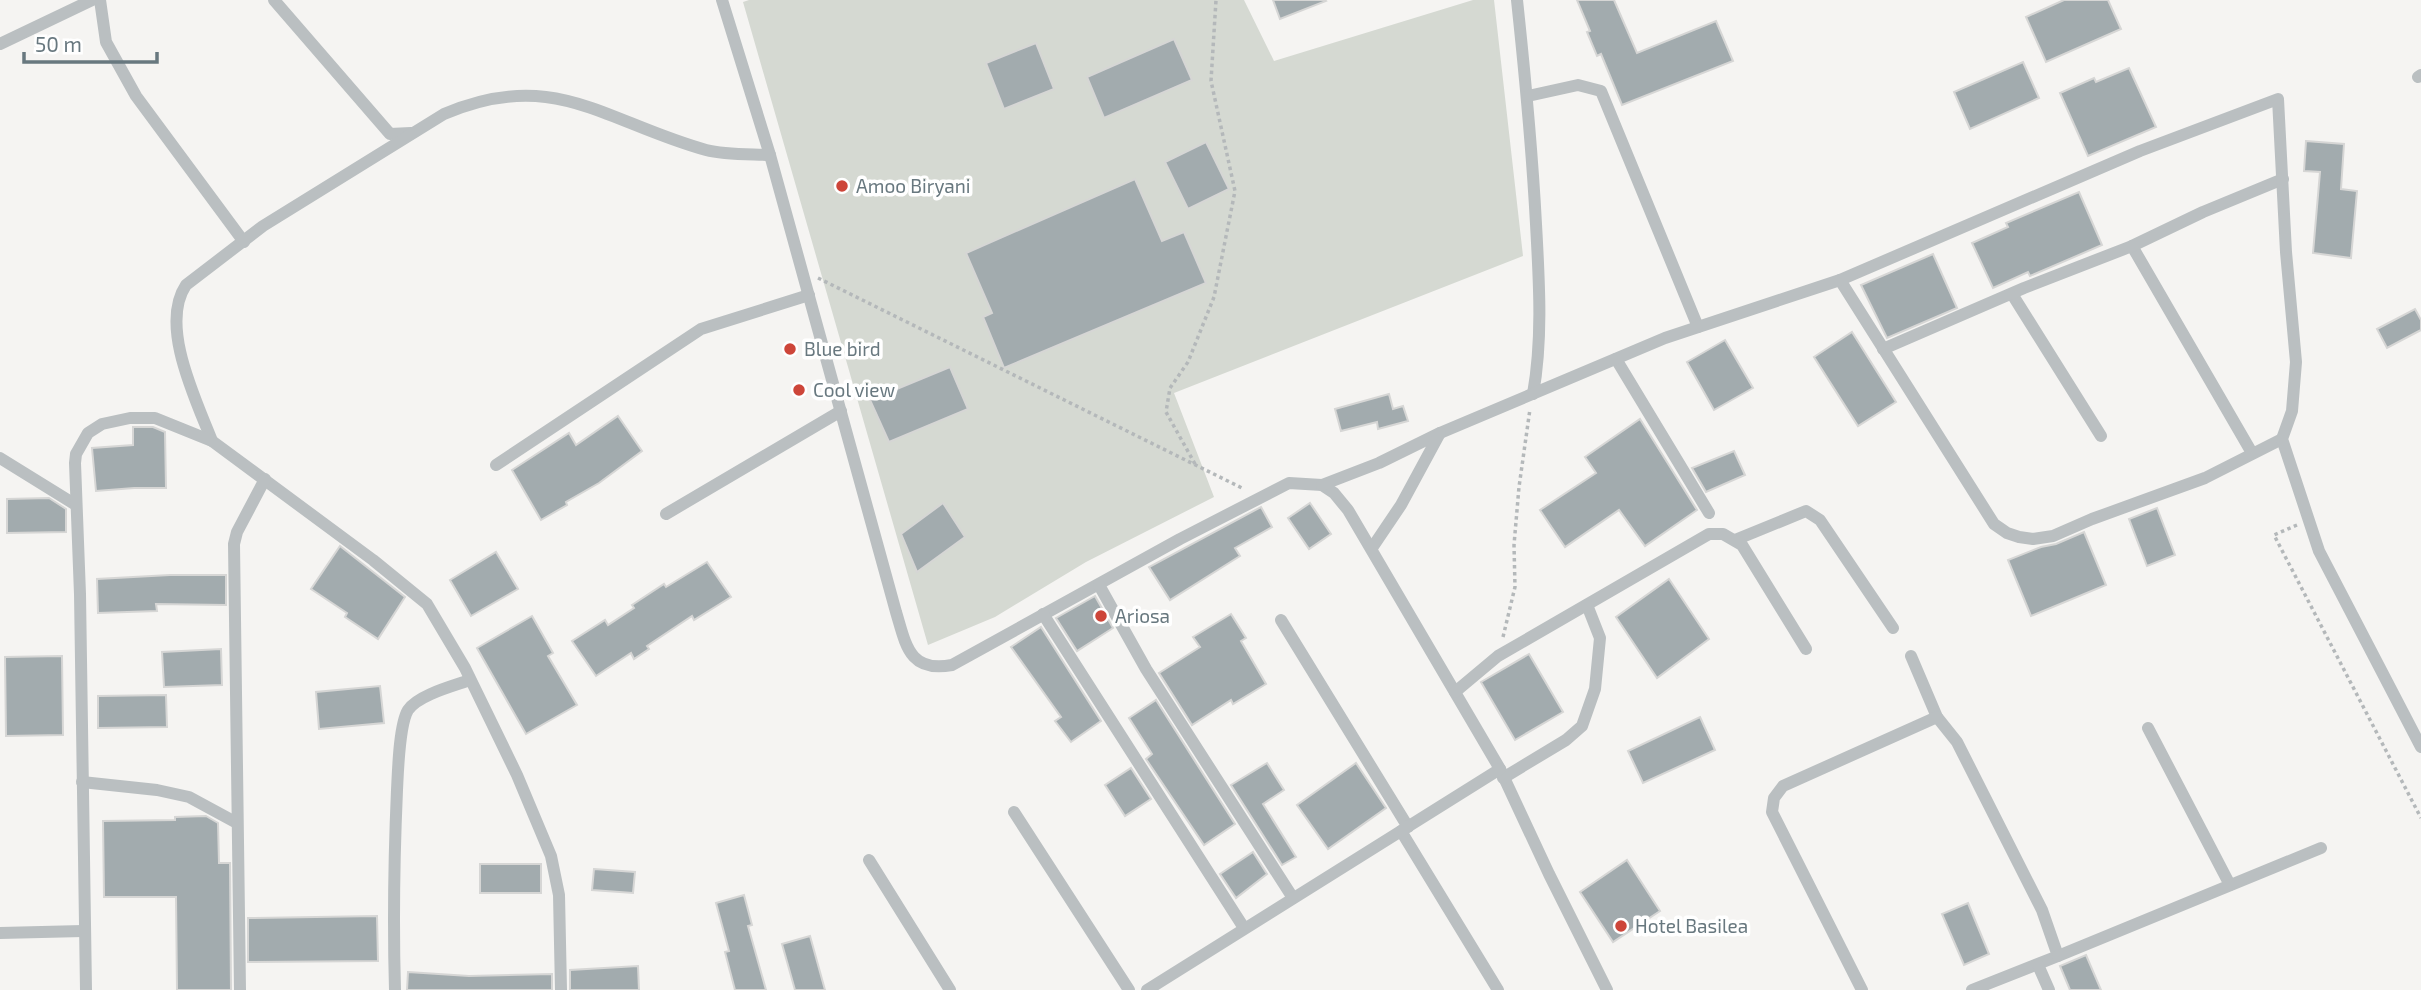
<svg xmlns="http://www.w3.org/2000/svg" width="2421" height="990" font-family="'Exo 2',sans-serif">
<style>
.green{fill:#d5d9d2}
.building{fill:#a2abae;stroke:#d6d6d5;stroke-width:2}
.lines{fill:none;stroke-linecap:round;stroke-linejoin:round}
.path{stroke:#b4b8ba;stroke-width:3.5;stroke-dasharray:3.5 3.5;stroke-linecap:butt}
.minor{stroke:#babfc1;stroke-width:12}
.poi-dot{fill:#cd4539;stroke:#fff;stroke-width:2.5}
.labels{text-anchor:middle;stroke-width:7;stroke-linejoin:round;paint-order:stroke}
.poi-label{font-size:19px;fill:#68787f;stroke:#fff;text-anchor:start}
</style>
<rect width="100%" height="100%" fill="#f5f4f2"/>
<polygon class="green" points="749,0 1244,0 1274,61 1473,0 1494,0 1523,256 1174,393 1214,497 1086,562 995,617 928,645 743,2"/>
<g class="building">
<polygon points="1273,0 1325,0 1326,1 1280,19"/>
<polygon points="1577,0 1614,0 1637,53 1716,21 1733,61 1622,105 1601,54 1597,56 1587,32 1590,31"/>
<polygon points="2064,0 2108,0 2121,29 2046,62 2026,17"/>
<polygon points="1174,39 1192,80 1104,118 1087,77"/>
<polygon points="1036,43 1054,89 1004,109 986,63"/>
<polygon points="2023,62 2039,98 1970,129 1954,92"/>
<polygon points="2129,68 2156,127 2088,156 2060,93 2094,78 2096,82"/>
<polygon points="2306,141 2344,144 2341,189 2357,191 2351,258 2313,253 2320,172 2304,171"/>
<polygon points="1206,142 1229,189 1188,209 1165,162"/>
<polygon points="1135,179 1162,241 1184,232 1206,283 1004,368 983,317 992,313 966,253"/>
<polygon points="2079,192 2102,245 2030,276 2028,272 1993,288 1972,243 2008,227 2006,223"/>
<polygon points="1933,254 1957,308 1887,338 1861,285"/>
<polygon points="2415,309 2421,320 2421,330 2387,348 2377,329"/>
<polygon points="1852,332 1896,402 1858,426 1814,357"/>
<polygon points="1725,340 1753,388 1714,410 1687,362"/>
<polygon points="950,367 968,409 889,442 870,400"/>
<polygon points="1389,394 1393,409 1403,406 1408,421 1378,429 1377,422 1341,431 1335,409"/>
<polygon points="618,416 642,451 599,483 566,502 567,505 541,520 512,470 569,433 576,445"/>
<polygon points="1640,419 1697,510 1645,546 1619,510 1565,547 1540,510 1596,473 1585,457"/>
<polygon points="133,427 153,427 165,432 166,488 134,488 96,491 92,448 133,445"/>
<polygon points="1734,451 1745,475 1706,492 1692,468"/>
<polygon points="49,498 66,509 66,532 7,533 7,499"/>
<polygon points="943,503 965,537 917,572 901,534"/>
<polygon points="1310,503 1331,534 1309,549 1288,518"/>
<polygon points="1261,507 1272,527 1235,548 1240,556 1170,600 1149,567"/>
<polygon points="2157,508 2175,555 2147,566 2129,519"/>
<polygon points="2084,532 2106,585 2031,616 2008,560 2041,547 2056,544"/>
<polygon points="340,546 405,597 378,639 345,617 347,613 311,589"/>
<polygon points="496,552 518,589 471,616 450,580"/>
<polygon points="707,562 731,597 694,620 692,616 647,646 649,649 634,659 631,653 596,676 572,641 605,620 608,625 634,608 632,605 664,584 666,587"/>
<polygon points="170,575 226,575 226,605 156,604 157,611 98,613 97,579"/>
<polygon points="1669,579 1709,639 1657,678 1616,617"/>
<polygon points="1095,596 1113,628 1077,651 1056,618"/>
<polygon points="1231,614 1246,638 1241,641 1266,684 1233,704 1231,700 1192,725 1159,673 1200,647 1193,637"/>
<polygon points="532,616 553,653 548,656 577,705 526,734 477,648"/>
<polygon points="1041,627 1101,721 1071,742 1055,721 1061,717 1011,647"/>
<polygon points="221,649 222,685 164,687 162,652"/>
<polygon points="1529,654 1563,712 1515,740 1481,682"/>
<polygon points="62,656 63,735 6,736 5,657"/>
<polygon points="380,686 384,723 319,729 316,692"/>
<polygon points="166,695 167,727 98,728 98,696"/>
<polygon points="1156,700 1235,824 1204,845 1146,759 1152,754 1129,718"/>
<polygon points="1700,717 1715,750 1643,783 1628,751"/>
<polygon points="1267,763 1284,790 1263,804 1296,857 1282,865 1231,785"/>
<polygon points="1356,763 1386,808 1328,849 1297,805"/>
<polygon points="1131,768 1151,799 1125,816 1105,785"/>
<polygon points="206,816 218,823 219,863 230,863 231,990 177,990 176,897 104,897 103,821 175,820 175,817"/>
<polygon points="1253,852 1267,874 1236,898 1220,874"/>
<polygon points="1627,860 1660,911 1613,942 1580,892"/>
<rect x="480" y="864" width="61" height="29"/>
<polygon points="594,869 635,872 633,893 592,890"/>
<polygon points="744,895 752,925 748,926 766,990 735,990 725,952 729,951 716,903"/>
<polygon points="1968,903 1989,954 1964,965 1942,914"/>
<polygon points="377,916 378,961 248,962 248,918"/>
<polygon points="810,936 825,990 795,990 782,944"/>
<polygon points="2086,955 2101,990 2070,990 2060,966"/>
<polygon points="638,966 639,990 570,990 570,970"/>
<polygon points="408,972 469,976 552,974 552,990 407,990"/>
</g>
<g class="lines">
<g class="path">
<polyline points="818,278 1244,489"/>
<polyline points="1195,464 1166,412 1170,388 1188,362 1214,297 1235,191 1211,81 1216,0"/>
<polyline points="2297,525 2274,535 2421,818"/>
<polyline points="1503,637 1515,587 1514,545 1519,487 1530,409"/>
</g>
<g class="minor">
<polyline points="100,0 106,42 136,96 244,242"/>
<polyline points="274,0 390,134 411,133"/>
<path d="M 722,0 L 770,155 L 896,612 C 906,645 909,673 952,665 L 1180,539 L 1289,483 L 1322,485 L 1334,493 L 1348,510 L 1500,769 L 1549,874 L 1607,990"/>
<path d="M 1517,0 C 1525,75 1532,149 1536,224 C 1539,280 1543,338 1533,394"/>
<polyline points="0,44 92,0"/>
<polyline points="2418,77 2421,75"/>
<polyline points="1528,96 1578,85 1601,91 1698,327"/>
<polyline points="2132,246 2252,453"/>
<polyline points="1840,280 1994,524 2007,533 2019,537 2033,539 2053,536 2092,519 2205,478 2282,439"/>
<polyline points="2012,294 2101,436"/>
<polyline points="1883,349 2024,288 2132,246 2203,212 2283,179"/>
<polyline points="1616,359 1709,513"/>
<path d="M 212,441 C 196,400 159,325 186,285 L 263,226 L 444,114 C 554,67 605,122 706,150 C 725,155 749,154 770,155"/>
<polyline points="0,458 76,505"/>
<polyline points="496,465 701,329 809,295"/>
<polyline points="1322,485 1379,463 1440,433 1665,338 1840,280 2140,151 2278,99 2286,252 2296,362 2292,411 2282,439 2319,551 2421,747"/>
<polyline points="666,514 841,411"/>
<polyline points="1735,540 1806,511 1820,520 1893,628"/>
<polyline points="1372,548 1401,505 1440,433"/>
<polyline points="1099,585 1146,669 1293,898"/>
<polyline points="1043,614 1244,928"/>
<polyline points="1281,620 1408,827"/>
<polyline points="1911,656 1937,717 1957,742 2042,910 2058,956 1972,990"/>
<polyline points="1455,692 1498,656 1709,534 1723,534 1742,545 1806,649"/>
<polyline points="2148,728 2230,885"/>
<polyline points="1503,778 1566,740 1582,726 1595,689 1600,638 1587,605"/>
<polyline points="82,782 157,790 189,797 237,823"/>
<polyline points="1014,812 1129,990"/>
<polyline points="1401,831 1498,990"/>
<polyline points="869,860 950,990"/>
<polyline points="0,933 83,931"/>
<polyline points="2058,956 2321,848"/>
<polyline points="2038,965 2049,990"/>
<polyline points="86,990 80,594 75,463 76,454 88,433 102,424 130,418 155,418 212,441 373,560 427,604 465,668 517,775 551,856 559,895 561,990"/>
<polyline points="240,990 234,544 237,532 265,479"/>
<path d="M 395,990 C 393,922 394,858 397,790 C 398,772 399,725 408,710 C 418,695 453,686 470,680"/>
<polyline points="1147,990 1500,769"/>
<polyline points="1862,990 1772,812 1774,798 1783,786 1937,717"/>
</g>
</g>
<g class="poi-dot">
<circle cx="842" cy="186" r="7"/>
<circle cx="790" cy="349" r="7"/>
<circle cx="799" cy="390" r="7"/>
<circle cx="1101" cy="616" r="7"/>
<circle cx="1621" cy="926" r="7"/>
</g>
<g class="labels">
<g class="poi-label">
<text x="856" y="193">Amoo Biryani</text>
<text x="804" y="356">Blue bird</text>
<text x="813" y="397">Cool view</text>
<text x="1115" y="623">Ariosa</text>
<text x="1635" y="933">Hotel Basilea</text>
</g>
</g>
<path d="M24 52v10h133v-10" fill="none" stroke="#68787f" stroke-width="3.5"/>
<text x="35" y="52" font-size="21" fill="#68787f" stroke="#ffffff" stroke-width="5" paint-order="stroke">50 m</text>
</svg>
